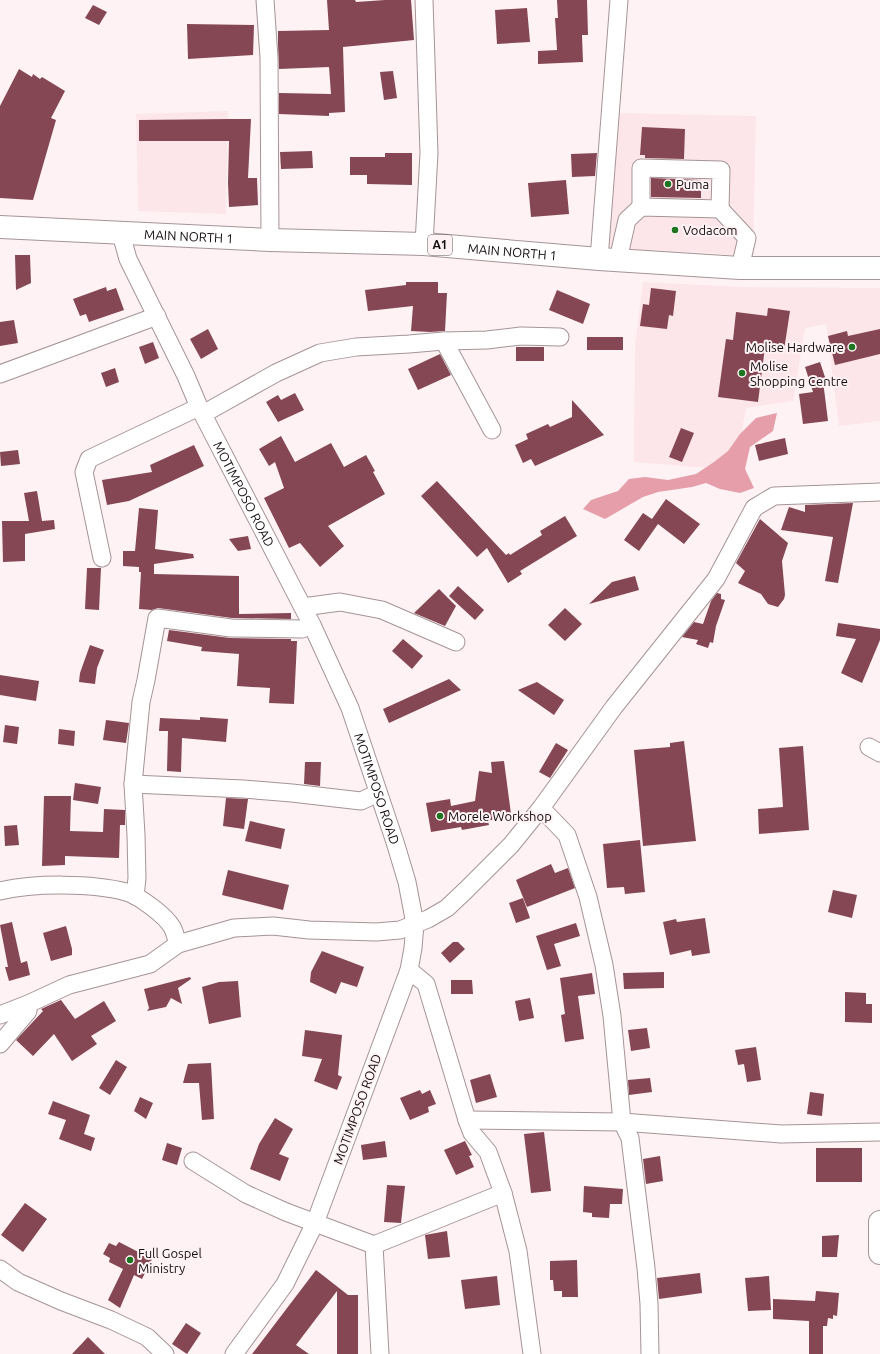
<svg xmlns="http://www.w3.org/2000/svg" width="880" height="1354" font-family="Ubuntu,sans-serif">
<style>
.built{fill:#fde6e9}
.forest{fill:#e59eaa}
.building{fill:#854753}
.lines{fill:none;stroke-linecap:round;stroke-linejoin:round}
.minor-casing{stroke:#a59496;stroke-width:19}
.major-casing{stroke:#a59496;stroke-width:24}
.minor{stroke:#fff;stroke-width:17}
.major{stroke:#fff;stroke-width:22}
.poi-dot{fill:#1e7521;stroke:#fef2f4;stroke-width:1.5}
.labels{text-anchor:middle;stroke-width:4;stroke-linejoin:round;paint-order:stroke}
.shield{fill:#fef2f4;stroke:#5a5254;stroke-width:1}
.shield-label{font-size:12px;font-weight:bold;fill:#140e0f}
.poi-label{font-size:13px;fill:#140e0f;stroke:#fef2f4;text-anchor:start}
.street-label{font-size:13px;fill:#140e0f;stroke:#fef2f4}
</style>
<rect width="100%" height="100%" fill="#fef2f4"/>
<g class="built">
<polygon points="228,111 226,214 138,211 136,114"/>
<polygon points="618,113 756,116 753,257 709,253 600,248"/>
<polygon points="643,282 742,287 880,288 880,421 839,426 826,324 805,328 793,401 746,408 735,470 634,462 635,345"/>
</g>
<polygon class="forest" points="777,413 773,431 750,447 745,469 754,488 740,493 720,489 706,483 692,487 658,492 643,497 605,519 583,509 591,500 618,491 629,479 645,477 668,480 696,474 714,462 728,451 740,434 756,418"/>
<g class="building">
<polygon points="327,0 355,0 356,2 385,0 411,0 414,40 343,47 345,112 329,113 329,116 279,114 279,93 331,94 329,67 279,69 278,44 278,31 329,30"/>
<polygon points="557,0 587,0 588,35 582,35 583,62 538,64 538,51 557,50 555,18 558,18"/>
<polygon points="93,5 107,12 99,25 85,18"/>
<polygon points="527,8 530,42 497,44 495,10"/>
<polygon points="187,24 254,25 253,55 188,59"/>
<polygon points="19,69 32,77 33,74 40,79 42,77 65,91 51,118 56,120 33,200 0,198 0,106"/>
<polygon points="393,71 397,98 384,100 380,72"/>
<polygon points="230,119 251,119 248,178 257,178 258,205 229,207 228,183 229,141 139,141 139,120"/>
<polygon points="642,127 685,129 684,159 645,158 645,155 640,155"/>
<polygon points="312,151 313,168 281,169 280,152"/>
<polygon points="385,153 412,153 412,185 367,184 367,175 350,175 350,157 385,157"/>
<polygon points="597,153 595,176 572,177 571,154"/>
<polygon points="651,178 701,180 701,198 651,197"/>
<polygon points="566,180 569,214 531,217 528,183"/>
<polygon points="15,255 30,255 31,283 16,290"/>
<polygon points="406,282 438,282 438,293 447,293 445,331 430,332 411,331 413,306 368,311 365,290 406,285"/>
<polygon points="106,287 107,291 116,288 124,310 89,322 86,314 80,316 73,299"/>
<polygon points="651,288 676,291 673,316 669,315 667,329 640,326 643,304 649,305"/>
<polygon points="557,290 590,304 583,324 549,310"/>
<polygon points="768,308 790,311 784,350 765,347 758,402 718,397 726,339 733,340 736,312 767,316"/>
<polygon points="14,320 18,343 0,346 0,322"/>
<polygon points="208,329 218,349 201,359 190,339"/>
<polygon points="880,329 880,354 835,365 828,336 847,331 848,336"/>
<rect x="587" y="337" width="36" height="13"/>
<polygon points="153,342 159,358 145,364 139,347"/>
<rect x="516" y="347" width="28" height="14"/>
<polygon points="440,354 451,375 418,390 408,369"/>
<polygon points="820,362 826,380 823,381 828,421 803,424 799,394 813,392 805,367"/>
<polygon points="115,368 119,382 106,387 101,373"/>
<polygon points="295,393 304,410 278,422 266,402 278,395 281,400"/>
<polygon points="572,400 604,435 535,466 531,459 523,463 515,445 528,439 526,434 548,424 550,427 572,417"/>
<polygon points="681,428 694,433 682,462 669,457"/>
<polygon points="281,436 295,462 331,443 344,467 366,455 375,471 373,472 385,494 328,526 344,546 320,567 300,543 289,548 264,498 284,488 275,462 269,466 259,449"/>
<polygon points="785,438 788,454 759,461 755,445"/>
<polygon points="194,445 204,466 129,501 107,505 102,480 152,472 150,465"/>
<polygon points="18,450 20,464 1,466 0,452"/>
<polygon points="437,481 506,555 509,553 510,555 542,535 540,531 565,516 577,536 520,571 522,574 508,583 487,548 477,557 421,496"/>
<polygon points="37,491 42,521 54,520 55,529 25,534 25,561 3,562 2,521 29,521 24,493"/>
<polygon points="666,499 700,524 684,544 658,524 639,551 624,540 643,513 652,519"/>
<polygon points="853,503 838,583 825,581 833,537 781,530 789,507 805,512 805,505"/>
<polygon points="139,508 158,510 155,549 193,554 194,558 154,564 154,574 239,576 239,614 291,613 291,619 232,618 158,608 152,610 139,609 141,572 139,572 139,567 123,566 123,551 135,551"/>
<polygon points="760,519 788,543 782,561 785,595 784,599 778,607 768,604 761,594 738,583 745,571 736,563"/>
<polygon points="248,536 251,549 238,551 229,539"/>
<polygon points="87,568 101,568 99,610 85,609"/>
<polygon points="635,576 639,590 589,604 612,582"/>
<polygon points="458,586 484,610 475,620 449,596"/>
<polygon points="439,589 456,606 445,626 414,613"/>
<polygon points="717,593 721,594 721,599 725,600 716,626 713,643 710,642 708,648 696,644 698,640 682,637 694,622 703,624 711,601"/>
<polygon points="565,608 582,624 565,641 548,625"/>
<polygon points="838,623 880,629 880,640 862,683 841,673 856,639 836,636"/>
<polygon points="169,630 230,638 291,639 291,641 297,641 294,704 269,703 270,688 237,686 239,654 201,651 202,647 167,641"/>
<polygon points="403,639 423,656 412,669 392,651"/>
<polygon points="90,645 104,650 97,668 95,684 79,682 80,673"/>
<polygon points="0,675 39,681 36,701 0,695"/>
<polygon points="449,679 461,690 389,723 383,709"/>
<polygon points="537,682 564,700 554,715 518,690"/>
<polygon points="200,717 228,719 226,742 182,738 181,772 167,771 168,731 159,731 160,718 200,720"/>
<polygon points="106,720 129,723 126,743 103,740"/>
<polygon points="5,725 19,727 17,744 3,742"/>
<polygon points="59,729 75,731 74,746 58,744"/>
<polygon points="684,741 696,841 643,846 634,750 670,747 670,743"/>
<polygon points="556,743 568,750 550,778 539,772"/>
<polygon points="803,746 809,830 759,834 758,809 783,807 779,748"/>
<polygon points="504,761 511,814 488,821 489,825 462,830 461,827 431,832 426,803 450,799 451,806 475,801 479,771 492,773 491,762"/>
<polygon points="305,762 321,762 320,786 304,784"/>
<polygon points="75,783 101,787 98,804 73,800"/>
<polygon points="44,796 71,796 70,831 103,832 104,809 125,810 125,825 120,825 119,858 65,856 65,865 42,866"/>
<polygon points="226,798 248,799 244,829 223,826"/>
<polygon points="250,821 285,829 281,849 245,841"/>
<polygon points="17,825 19,845 5,846 4,826"/>
<polygon points="640,840 645,892 625,894 624,887 607,888 603,844"/>
<polygon points="551,864 555,873 568,868 575,888 527,907 516,880"/>
<polygon points="228,870 289,885 283,910 222,895"/>
<polygon points="833,890 857,895 852,918 828,912"/>
<polygon points="523,898 530,918 516,923 509,903"/>
<polygon points="705,918 710,953 692,956 691,950 670,955 663,922 676,919 677,922"/>
<polygon points="12,922 21,963 27,961 30,975 9,981 5,967 8,967 0,925"/>
<polygon points="576,923 580,936 554,944 561,966 547,970 536,936"/>
<polygon points="66,926 72,949 72,955 51,961 43,933"/>
<polygon points="453,942 458,942 465,949 450,963 441,953"/>
<polygon points="322,951 364,967 357,987 341,982 336,994 310,982 311,972"/>
<polygon points="664,972 664,988 624,989 623,973"/>
<polygon points="592,973 595,994 578,996 584,1039 565,1042 561,1015 565,1014 560,978"/>
<polygon points="190,977 191,979 178,988 182,1004 171,998 166,1007 147,1011 150,1007 149,1008 144,989"/>
<polygon points="451,980 472,980 473,994 451,994"/>
<polygon points="238,981 241,1017 209,1024 202,987 219,982"/>
<polygon points="845,992 866,993 866,1004 872,1004 872,1023 845,1022"/>
<polygon points="530,998 534,1018 519,1021 515,1001"/>
<polygon points="61,1000 75,1019 104,1001 116,1021 91,1036 97,1044 72,1061 54,1034 33,1056 16,1040 43,1011 41,1009"/>
<polygon points="647,1028 650,1048 631,1051 628,1030"/>
<polygon points="305,1030 342,1035 338,1075 342,1077 337,1090 314,1081 322,1059 302,1056"/>
<polygon points="756,1047 761,1080 747,1082 744,1064 738,1065 735,1050"/>
<polygon points="116,1060 127,1067 110,1095 99,1088"/>
<polygon points="211,1063 214,1119 202,1120 199,1083 183,1083 188,1064"/>
<polygon points="490,1074 497,1097 476,1103 470,1080"/>
<polygon points="650,1078 652,1092 629,1095 628,1080"/>
<polygon points="420,1090 422,1094 430,1090 436,1104 428,1107 429,1112 410,1120 400,1098"/>
<polygon points="810,1092 824,1094 822,1116 807,1114"/>
<polygon points="140,1097 153,1103 146,1119 134,1111"/>
<polygon points="53,1101 90,1115 84,1134 95,1138 91,1151 59,1139 66,1120 48,1114"/>
<polygon points="275,1118 293,1129 279,1154 289,1158 280,1181 250,1169 259,1144"/>
<polygon points="544,1132 551,1191 531,1193 524,1134"/>
<polygon points="385,1141 387,1157 363,1160 361,1145"/>
<polygon points="465,1141 472,1155 469,1156 474,1167 456,1175 444,1150"/>
<polygon points="167,1143 182,1148 177,1165 162,1160"/>
<rect x="816" y="1148" width="46" height="34"/>
<polygon points="660,1156 663,1181 646,1184 643,1159"/>
<polygon points="387,1185 405,1186 401,1223 384,1222"/>
<polygon points="584,1186 623,1189 622,1204 610,1204 609,1218 592,1217 592,1213 583,1212"/>
<polygon points="25,1203 47,1219 23,1252 1,1235"/>
<polygon points="447,1231 450,1257 428,1259 425,1235"/>
<polygon points="839,1235 837,1257 822,1257 822,1236"/>
<polygon points="119,1242 152,1259 142,1279 134,1275 120,1308 108,1300 123,1269 109,1262 110,1258 103,1254 109,1243 116,1246"/>
<polygon points="577,1260 578,1297 562,1297 562,1291 554,1291 553,1280 550,1280 550,1261"/>
<polygon points="316,1270 348,1295 358,1295 358,1354 337,1354 337,1291 296,1345 309,1354 252,1354"/>
<polygon points="700,1273 702,1293 659,1299 657,1278"/>
<polygon points="497,1276 500,1305 465,1309 461,1280"/>
<polygon points="769,1276 771,1310 748,1311 745,1278"/>
<polygon points="816,1291 839,1293 837,1316 833,1315 833,1319 828,1318 827,1326 823,1326 823,1354 809,1354 809,1321 773,1319 773,1299 815,1301"/>
<polygon points="186,1323 201,1333 187,1354 172,1344"/>
<polygon points="88,1337 105,1354 72,1354"/>
</g>
<g class="lines">
<g class="minor-casing">
<g id="minor">
<polyline points="265,0 269,58 270,240"/>
<polyline points="424,0 429,153 424,244"/>
<polyline points="641,207 641,168 721,170 720,209"/>
<path id="s1" d="M 121,234 L 128,259 L 186,376 L 199,407 L 312,625 L 350,708 L 395,842 L 407,882 L 415,924 L 413,948 L 409,970 L 315,1223 L 285,1284 L 234,1354"/>
<polyline points="599,259 619,0"/>
<polyline points="618,260 627,220 641,207 720,209 747,238 740,268"/>
<polyline points="444,341 492,430"/>
<polyline points="0,374 157,316"/>
<polyline points="203,414 276,373 320,353 356,347 409,344 444,341 487,340 521,336 560,337"/>
<polyline points="102,558 84,472 89,459 199,407"/>
<polyline points="303,607 340,602 382,610 456,642"/>
<polyline points="869,747 880,753"/>
<polyline points="133,784 243,789 292,793 361,801 378,793"/>
<polyline points="541,808 567,835 588,897 604,965 612,1016 622,1122 630,1138 646,1268 649,1304 650,1354"/>
<path d="M 0,891 C 33,883 93,883 126,892 C 139,896 165,915 172,927 C 175,932 176,939 178,944"/>
<polyline points="135,896 137,878 136,835 133,784 141,702 146,680 157,618 231,628 302,629 312,625"/>
<polyline points="409,970 426,984 467,1120 472,1133 488,1152 503,1193 518,1251 532,1354"/>
<polyline points="0,1015 28,1004"/>
<polyline points="0,1044 28,1011 28,1004 69,985 150,964 178,944 234,928 273,926 309,930 376,932 400,930 428,919 447,908 466,890 511,845 541,808 614,707 716,579 754,508 774,496 880,492"/>
<polyline points="467,1120 622,1122 781,1134 880,1132"/>
<polyline points="193,1161 246,1194 286,1212 374,1245 503,1193"/>
<polyline points="374,1245 380,1354"/>
<polyline points="0,1269 18,1282 61,1301 111,1320 147,1337 165,1354"/>
</g>
</g>
<g class="major-casing">
<g id="major">
<path id="s2" d="M 0,227 L 270,240 L 424,244 L 599,259 L 740,268 L 880,268"/>
<polyline points="880,1222 880,1253"/>
</g>
</g>
<use href="#minor" class="minor"/>
<use href="#major" class="major"/>
</g>
<g class="poi-dot">
<circle cx="668" cy="184" r="4"/>
<circle cx="675" cy="230" r="4"/>
<circle cx="852" cy="347" r="4"/>
<circle cx="742" cy="373" r="4"/>
<circle cx="440" cy="816" r="4"/>
<circle cx="130" cy="1260" r="4"/>
</g>
<g class="labels">
<rect class="shield" x="428" y="235" width="24" height="20" rx="3"/>
<g class="shield-label">
<text x="440" y="249">A1</text>
</g>
<g class="poi-label">
<text x="676" y="189">Puma</text>
<text x="683" y="235">Vodacom</text>
<text x="844" y="352" text-anchor="end">Molise Hardware</text>
<text x="750" y="371">Molise<tspan x="750" dy="15">Shopping Centre</tspan></text>
<text x="448" y="821">Morele Workshop</text>
<text x="138" y="1258">Full Gospel<tspan x="138" dy="15">Ministry</tspan></text>
</g>
<g class="street-label">
<text dy="5" stroke="none"><textPath href="#s2" startOffset="189">MAIN NORTH 1</textPath></text>
<text dy="5" stroke="none"><textPath href="#s2" startOffset="513">MAIN NORTH 1</textPath></text>
<text dy="5" stroke="none"><textPath href="#s1" startOffset="288">MOTIMPOSO ROAD</textPath></text>
<text dy="5" stroke="none"><textPath href="#s1" startOffset="612">MOTIMPOSO ROAD</textPath></text>
<text transform="translate(357 1109) rotate(-70)" y="5">MOTIMPOSO ROAD</text>
</g>
</g>
</svg>
